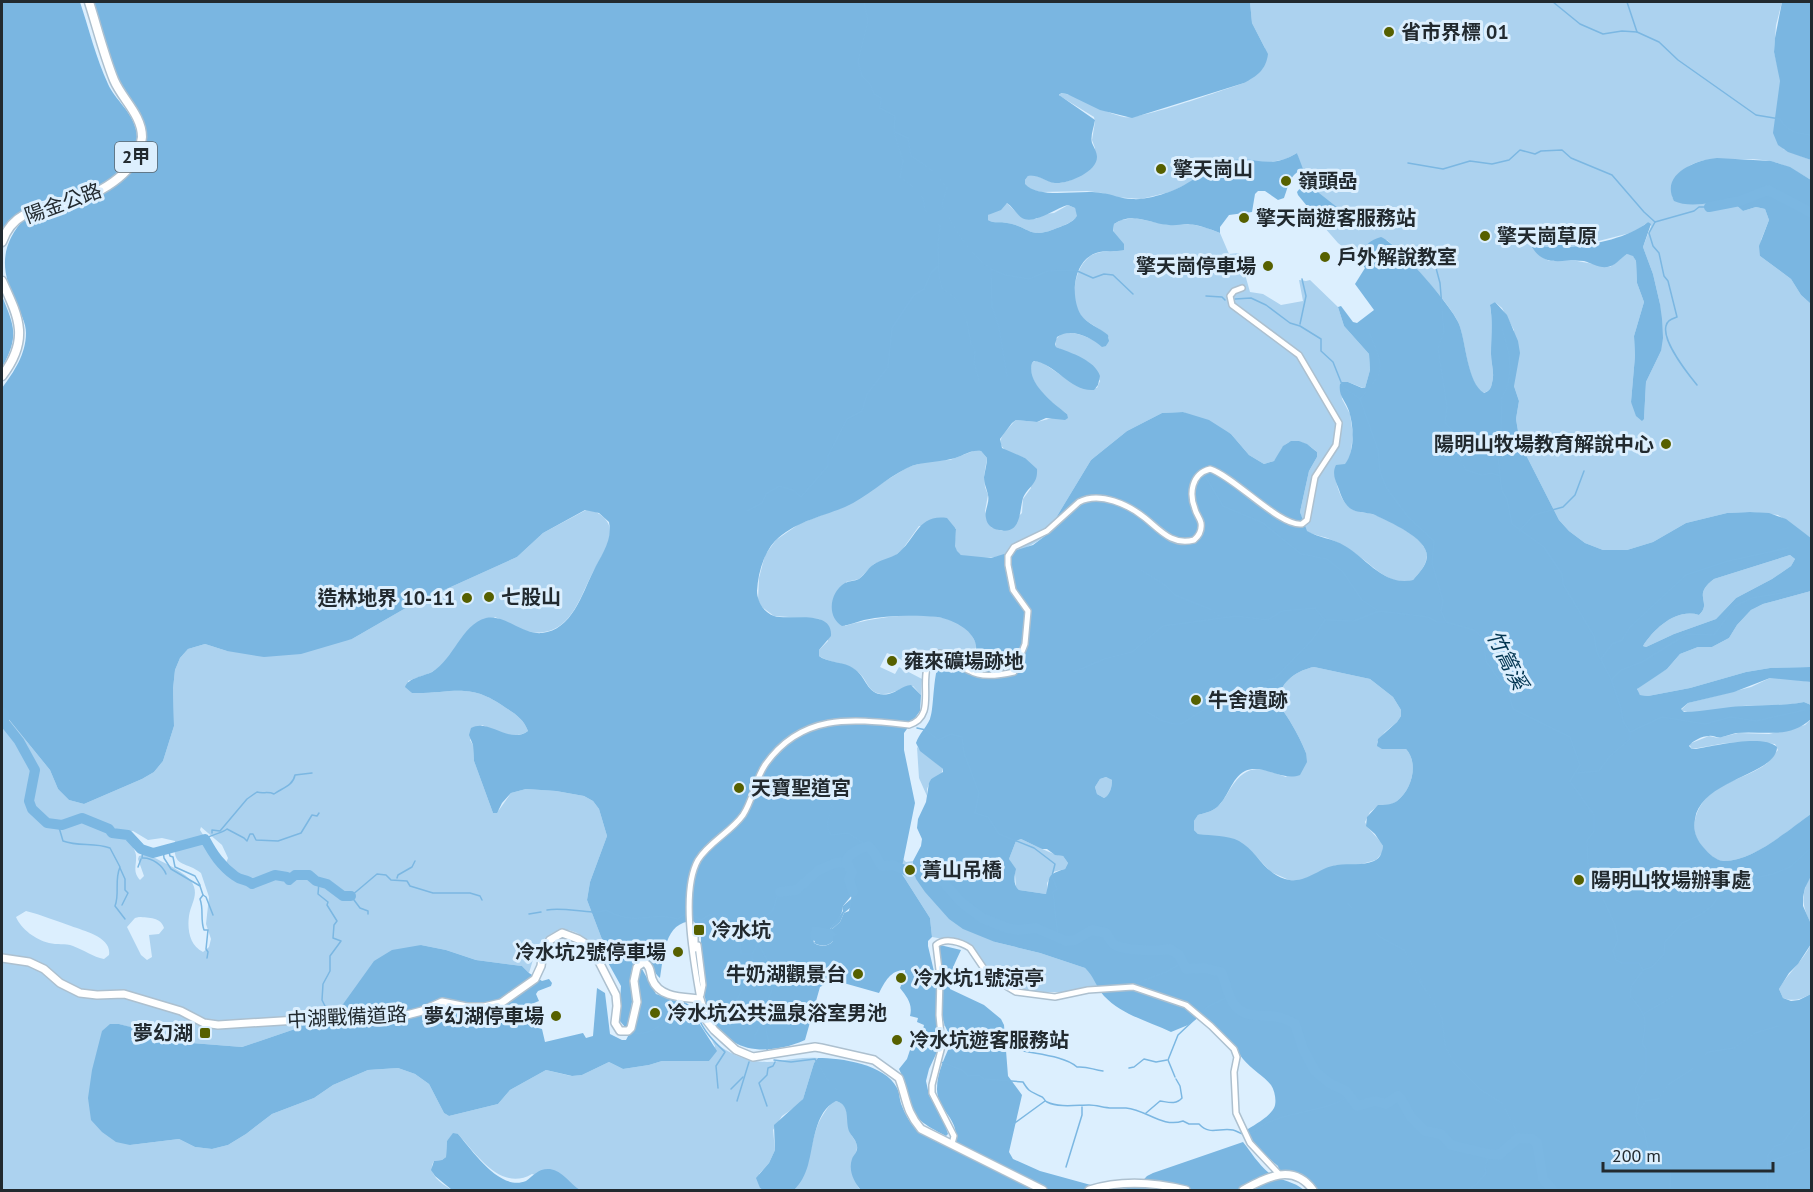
<svg xmlns="http://www.w3.org/2000/svg" width="1813" height="1192" font-family="'PT Sans','Noto Sans TC',sans-serif">
<style>
.green{fill:#acd2ef;fill-rule:evenodd}
.forest{fill:#7ab6e1;fill-rule:evenodd}
.water{fill:#7bb7e2}
.lines{fill:none;stroke-linecap:round;stroke-linejoin:round}
.stream{stroke:#7bb7e2;stroke-width:1.5}
.river{stroke:#7bb7e2;stroke-width:10}
.street-casing{stroke:#adc0cf;stroke-width:8}
.secondary-casing{stroke:#adc0cf;stroke-width:10}
.primary-casing{stroke:#adc0cf;stroke-width:11}
.street{stroke:#fff;stroke-width:5}
.secondary{stroke:#fff;stroke-width:7}
.primary{stroke:#fff;stroke-width:8}
.poi-dot{fill:#566000;stroke:#dceffe;stroke-width:2}
.labels{text-anchor:middle;stroke-width:6;stroke-linejoin:round;paint-order:stroke}
.shield{fill:#dceffe;stroke:#5a656d;stroke-width:1.5}
.shield-label{font-size:18px;font-weight:bold;fill:#222a2f}
.poi-label{font-size:20px;font-weight:bold;fill:#222a2f;stroke:#dceffe;text-anchor:start}
.street-label{font-size:20px;fill:#222a2f;stroke:#dceffe}
.water-label{font-size:21px;font-style:italic;fill:#013450;stroke:#dceffe}
</style>
<rect width="100%" height="100%" fill="#dceffe"/>
<g class="green">
<path d="M 1250,2 L 1782,2 L 1776,25 L 1774,52 L 1780,76 L 1783,149 L 1811,160 L 1811,180 C 1779,160 1770,159 1733,159 C 1708,159 1696,158 1677,175 L 1672,197 C 1680,209 1716,203 1729,199 L 1743,211 L 1756,207 L 1765,209 L 1769,220 L 1761,240 L 1760,256 L 1791,279 L 1801,295 L 1811,304 L 1811,538 L 1778,515 L 1750,512 L 1727,513 L 1686,523 L 1653,542 L 1627,550 L 1603,550 L 1585,543 L 1569,531 L 1559,520 L 1520,443 L 1516,419 L 1519,401 L 1514,386 L 1514,330 L 1502,308 L 1495,302 L 1490,306 C 1493,322 1491,337 1491,354 C 1491,364 1495,373 1492,383 C 1491,389 1489,391 1483,393 C 1467,383 1466,342 1459,324 C 1451,304 1405,255 1387,240 L 1358,255 L 1357,258 L 1338,243 L 1324,227 L 1331,222 L 1379,220 L 1382,218 L 1362,208 L 1338,209 L 1331,205 L 1305,182 L 1297,153 L 1286,159 L 1267,163 L 1240,160 L 1170,192 L 1141,199 L 1115,197 L 1102,193 L 1087,191 L 1041,192 L 1033,190 L 1025,186 L 1025,180 L 1028,176 C 1038,174 1043,180 1052,182 C 1064,186 1079,176 1089,170 L 1095,148 L 1092,140 L 1095,122 L 1094,117 L 1060,96 L 1060,93 C 1079,94 1103,113 1124,117 C 1141,120 1222,90 1244,83 L 1265,48 L 1252,23 ZM 1648,222 L 1651,226 L 1643,247 L 1653,274 L 1660,304 L 1661,351 L 1646,382 L 1644,419 L 1631,402 L 1635,356 L 1634,336 L 1644,302 L 1637,283 L 1636,261 L 1633,255 L 1627,254 L 1610,267 L 1577,261 L 1549,261 L 1544,258 L 1535,245 L 1549,247 L 1555,238 L 1571,247 L 1575,247 L 1634,232 Z"/>
<path d="M 1007,203 L 1018,214 L 1036,219 L 1044,214 L 1054,213 L 1068,205 L 1075,208 L 1078,216 C 1072,222 1065,225 1057,228 C 1029,240 1031,227 1007,223 C 1000,221 995,224 988,220 L 988,215 Z"/>
<path d="M 1135,218 L 1168,225 L 1191,224 L 1207,228 L 1220,233 L 1229,254 L 1239,253 L 1250,292 L 1263,294 L 1281,305 L 1303,301 L 1299,280 L 1306,281 L 1310,280 L 1338,307 L 1344,326 L 1369,354 L 1370,370 L 1365,388 L 1363,388 L 1348,382 L 1342,382 L 1340,384 L 1342,399 L 1350,414 L 1353,435 L 1350,458 L 1335,478 C 1338,489 1342,505 1354,510 C 1359,513 1367,512 1372,514 C 1387,519 1427,538 1427,556 C 1426,566 1419,573 1413,580 C 1390,586 1377,569 1360,557 C 1352,551 1342,544 1332,540 C 1324,536 1316,536 1306,531 L 1300,512 L 1309,471 L 1317,457 L 1317,452 C 1308,443 1292,435 1282,448 C 1279,453 1278,457 1274,461 L 1264,464 L 1249,455 L 1231,434 L 1183,412 L 1162,413 L 1127,431 L 1091,460 L 1045,536 C 1024,552 996,561 970,557 C 965,556 960,556 957,552 C 953,546 956,535 956,528 L 919,526 L 902,550 L 893,557 L 874,564 L 859,579 L 846,582 L 845,626 C 875,617 941,606 967,629 C 971,633 974,640 977,645 L 973,654 C 960,656 947,648 933,651 L 923,663 L 921,672 C 908,666 900,657 887,653 L 880,667 L 895,674 L 899,667 L 922,679 L 921,695 L 913,686 C 901,687 892,695 881,694 C 867,692 868,680 858,672 C 847,662 831,664 819,656 L 819,650 L 828,641 L 820,619 L 774,616 L 762,607 L 758,600 L 759,578 L 765,555 L 776,540 L 799,524 L 845,506 L 908,467 L 929,461 L 950,460 L 976,450 L 981,451 L 987,458 L 984,476 L 985,487 L 988,495 L 985,511 L 991,527 L 1002,531 L 1022,513 L 1023,499 L 1031,488 L 1025,458 C 1010,453 991,448 1006,431 C 1010,427 1012,423 1016,420 L 1037,422 L 1067,414 C 1053,403 1025,383 1032,363 L 1035,361 L 1043,363 L 1065,378 L 1097,388 L 1100,381 L 1088,362 L 1056,347 L 1055,340 L 1061,334 C 1078,330 1091,340 1106,346 L 1109,338 C 1102,329 1091,325 1083,318 C 1069,303 1073,270 1089,257 C 1095,252 1103,252 1111,251 L 1114,224 L 1121,220 Z"/>
<path d="M 586,510 C 593,510 597,512 602,516 C 622,532 600,557 592,574 C 581,595 572,628 544,632 C 527,635 510,624 495,617 L 452,654 L 443,665 L 430,673 L 408,681 L 412,693 C 453,694 469,681 506,708 C 516,714 524,720 528,731 C 514,741 496,731 482,725 L 470,740 L 473,745 L 474,761 L 493,813 L 499,810 L 511,793 L 526,789 L 556,791 L 584,796 L 593,801 L 599,809 L 607,836 L 590,882 L 587,900 L 603,942 L 606,959 C 592,943 570,918 548,936 C 544,939 540,942 538,946 C 534,954 532,964 529,973 L 522,966 L 476,960 L 446,950 L 421,945 L 350,996 L 341,1007 L 295,1029 L 242,1047 L 179,1042 L 119,1024 L 130,1145 L 179,1139 L 195,1147 L 212,1149 L 228,1145 L 246,1134 L 272,1114 L 314,1098 L 333,1085 L 368,1070 L 398,1068 L 415,1074 L 429,1084 L 444,1113 L 449,1116 L 498,1104 L 510,1090 L 546,1070 L 571,1076 L 582,1075 L 609,1062 L 623,1069 L 649,1065 L 662,1061 L 709,1061 L 715,1046 L 712,1041 C 733,1056 753,1065 779,1061 C 793,1059 804,1057 818,1058 L 814,1063 L 803,1099 L 798,1105 L 782,1116 L 773,1130 L 775,1150 L 769,1163 L 759,1174 L 760,1188 L 763,1190 L 580,1190 L 532,1174 C 501,1192 477,1155 458,1134 L 447,1141 L 446,1157 L 442,1160 L 434,1161 C 426,1174 442,1184 452,1190 L 2,1190 L 2,711 L 50,770 L 58,789 L 69,800 L 84,804 L 142,779 L 154,772 L 163,761 L 174,726 L 173,689 L 175,670 L 180,658 L 188,649 L 205,644 L 227,651 L 352,639 L 411,605 L 517,557 L 543,533 ZM 201,827 L 222,845 L 228,858 L 226,863 L 218,858 L 200,830 ZM 133,831 L 148,840 L 162,838 L 175,841 C 172,869 185,860 201,873 L 209,897 L 206,924 L 211,939 L 209,947 L 203,952 C 190,946 187,930 189,916 C 191,903 200,894 191,881 C 184,871 158,860 147,854 L 139,856 L 138,859 L 144,876 L 140,880 C 132,871 137,865 136,855 C 135,848 129,842 125,837 L 126,832 ZM 26,911 C 42,915 56,921 71,926 C 84,931 112,937 109,955 L 104,959 C 93,957 84,950 73,946 C 65,943 57,945 49,943 C 36,940 21,929 16,917 ZM 139,917 C 149,918 161,917 164,928 L 159,934 L 149,935 L 152,957 L 147,960 L 141,955 L 127,927 L 135,918 Z"/>
<path d="M 1790,555 L 1795,559 L 1791,566 L 1772,579 L 1736,598 L 1716,619 L 1674,634 L 1646,647 L 1643,646 C 1654,629 1676,608 1699,615 C 1713,602 1691,596 1714,579 Z"/>
<polygon points="1811,591 1811,667 1770,668 1746,672 1690,688 1648,696 1640,695 1637,691 1638,686 1667,669 1680,654 1698,647 1712,647 1729,638 1737,625 1751,610 1763,604"/>
<path d="M 1314,667 L 1370,679 L 1393,697 L 1401,710 L 1401,716 L 1397,722 L 1385,732 L 1377,742 L 1379,747 L 1406,749 C 1419,763 1412,790 1397,801 C 1392,806 1384,805 1378,806 L 1370,812 L 1365,822 C 1369,832 1378,836 1383,846 L 1382,853 L 1376,860 L 1358,865 L 1336,865 L 1302,880 L 1289,880 L 1271,872 L 1253,853 L 1198,834 L 1194,830 L 1194,821 L 1198,815 C 1204,813 1211,812 1216,808 C 1222,803 1226,796 1230,789 C 1247,763 1259,767 1286,777 L 1306,753 C 1302,743 1297,733 1291,723 C 1288,717 1283,712 1281,706 C 1274,685 1297,670 1314,667 Z"/>
<path d="M 1777,677 L 1811,682 L 1811,705 L 1804,702 C 1782,707 1763,704 1742,706 C 1726,708 1695,717 1681,710 L 1688,703 L 1751,687 L 1770,678 Z"/>
<path d="M 1811,719 L 1811,814 C 1789,830 1751,863 1722,861 C 1713,860 1703,848 1698,841 C 1691,828 1695,813 1703,802 C 1719,781 1746,779 1766,764 C 1771,761 1774,754 1778,750 L 1775,744 L 1753,742 L 1726,743 L 1692,749 L 1689,744 L 1709,736 L 1718,738 L 1738,733 L 1769,734 L 1805,725 Z"/>
<polygon points="917,747 943,769 941,775 931,779 927,789 927,796 919,778"/>
<path d="M 1106,777 L 1112,780 C 1112,787 1110,795 1104,798 L 1097,794 L 1095,787 L 1100,779 Z"/>
<path d="M 1021,839 C 1033,844 1052,855 1063,856 L 1068,863 L 1065,869 L 1053,872 L 1047,883 L 1048,892 L 1046,894 L 1019,890 L 1016,887 L 1015,874 L 1009,859 L 1016,841 Z"/>
<polygon points="903,859 906,862 913,861 913,870 995,942 1040,953 1085,968 1091,973 1098,986 1068,992 1028,992 1013,988 988,972 961,942 932,937 930,918 902,874"/>
<path d="M 1811,876 L 1811,924 C 1802,906 1800,894 1811,876 Z"/>
<path d="M 1811,944 L 1811,994 C 1801,999 1794,1002 1783,998 L 1779,989 C 1788,973 1803,961 1811,944 Z"/>
<path d="M 836,1101 C 852,1106 845,1122 851,1134 C 853,1139 857,1141 857,1147 C 857,1152 854,1156 852,1160 L 858,1187 L 861,1190 L 794,1190 C 809,1171 809,1150 817,1127 C 820,1118 826,1110 832,1102 Z"/>
</g>
<g class="forest">
<path d="M 2,2 L 80,2 C 89,29 96,58 108,84 C 115,100 132,111 136,130 C 144,166 102,187 73,195 C 60,198 45,199 33,204 C 21,210 9,219 2,230 Z"/>
<path d="M 92,2 L 1250,2 L 1252,23 L 1268,54 C 1266,70 1257,76 1244,83 L 1132,118 L 1100,110 L 1067,94 L 1061,93 L 1059,95 L 1095,120 C 1094,127 1090,136 1092,143 C 1094,148 1097,152 1097,157 C 1097,172 1068,184 1055,183 C 1045,182 1039,174 1028,176 L 1025,180 L 1025,184 C 1039,200 1081,189 1101,193 C 1112,194 1121,199 1132,199 C 1144,200 1157,196 1169,192 C 1190,185 1208,166 1230,161 C 1257,155 1267,171 1297,153 L 1303,169 C 1289,175 1289,185 1284,198 L 1278,200 L 1265,191 L 1258,191 L 1255,194 L 1252,212 L 1229,215 L 1220,227 L 1220,233 C 1210,229 1200,225 1188,224 C 1182,224 1175,226 1169,225 C 1150,224 1133,211 1114,224 L 1113,231 L 1124,244 L 1124,250 C 1115,252 1105,250 1096,253 C 1073,261 1070,297 1081,315 C 1086,323 1100,328 1108,335 L 1109,341 L 1106,346 L 1102,347 C 1092,338 1071,327 1057,337 L 1055,344 L 1056,347 C 1071,353 1095,360 1100,376 L 1098,385 L 1094,390 C 1071,392 1056,364 1034,361 L 1032,363 C 1026,383 1053,403 1067,414 L 1068,418 L 1065,420 L 1046,418 L 1037,422 L 1016,420 L 1012,423 L 1000,439 L 1002,448 L 1025,458 L 1037,469 C 1038,485 1028,486 1023,498 C 1019,511 1022,535 999,530 C 992,529 987,525 986,518 C 984,510 990,503 988,495 C 987,489 984,484 984,477 C 985,470 987,464 987,458 L 981,451 C 970,449 962,457 951,459 C 936,463 921,461 907,468 C 885,479 867,497 845,507 C 821,517 794,522 775,541 C 763,554 758,574 757,591 C 757,601 764,613 774,616 C 789,621 833,608 831,636 L 819,650 L 819,656 L 822,658 C 832,663 844,662 853,668 C 868,677 866,698 889,694 C 897,692 902,686 911,685 L 921,695 L 920,711 L 904,733 L 904,750 L 915,803 L 902,867 L 902,874 L 930,918 L 932,937 L 928,941 L 928,946 L 937,984 L 936,1022 L 939,1040 L 937,1052 L 929,1069 L 926,1081 L 929,1095 L 945,1124 L 948,1134 L 946,1136 C 931,1128 913,1120 908,1101 C 905,1089 905,1081 899,1069 L 907,1059 L 912,1044 L 917,1037 L 921,1037 L 924,1025 L 917,1022 L 918,1018 L 910,1016 C 913,1004 907,997 900,988 L 905,975 L 905,970 C 890,970 885,982 879,993 L 833,980 L 820,987 L 805,1040 C 766,1057 723,1054 708,1008 C 701,991 701,949 701,929 L 693,921 C 664,922 664,955 660,978 C 651,971 653,957 640,956 C 626,970 632,985 632,1002 C 631,1010 629,1018 627,1026 L 625,1027 L 619,1020 L 621,986 L 606,959 L 603,942 L 587,900 L 590,882 L 607,836 L 599,809 L 593,801 L 584,796 L 556,791 L 526,789 L 511,793 L 502,803 L 497,813 L 493,813 L 474,761 L 473,745 L 469,735 L 471,728 C 489,718 509,745 528,731 C 524,720 516,714 506,708 C 469,681 453,694 412,693 L 405,687 C 408,678 424,676 432,672 C 454,659 461,625 486,618 C 505,614 522,635 542,633 C 572,630 582,594 593,572 C 601,555 613,541 609,522 L 599,513 L 585,510 L 543,533 L 517,557 L 411,605 L 352,639 L 301,654 L 264,657 L 227,651 L 205,644 L 188,649 L 180,658 L 175,670 L 173,689 L 174,726 L 163,761 L 154,772 L 142,779 L 84,804 L 69,800 L 58,789 L 50,770 L 2,711 L 2,388 C 14,372 26,354 26,333 C 26,323 20,312 16,303 C 0,270 0,245 25,218 L 115,186 L 145,136 L 117,80 ZM 1007,203 C 1013,207 1016,214 1022,218 C 1034,225 1056,208 1068,205 L 1075,208 L 1077,216 C 1072,223 1065,225 1057,228 C 1029,240 1031,227 1007,223 C 1000,221 995,224 988,220 L 988,215 L 1001,210 ZM 852,895 L 849,911 L 844,913 L 840,922 L 831,930 L 833,941 C 828,947 820,947 814,943 L 813,939 L 825,929 L 830,929 C 835,923 843,915 843,906 Z"/>
<polygon points="1782,2 1811,2 1811,160 1788,152 1778,145 1773,133 1780,81 1774,52 1775,38"/>
<path d="M 1717,158 L 1771,161 L 1790,167 L 1811,180 L 1811,304 L 1801,295 L 1791,279 L 1760,256 L 1759,246 L 1769,220 L 1765,209 L 1756,207 L 1743,211 L 1729,199 C 1714,203 1688,208 1674,201 C 1660,174 1695,160 1717,158 Z"/>
<polygon points="1305,182 1338,208 1362,208 1381,215 1382,219 1331,222 1324,227 1298,195 1297,192"/>
<path d="M 1648,222 L 1651,224 L 1643,247 L 1653,274 L 1660,304 L 1662,319 L 1663,338 L 1661,351 L 1646,382 L 1644,419 L 1642,421 L 1636,416 L 1631,402 L 1635,356 L 1634,336 L 1644,302 L 1637,283 L 1636,261 L 1633,256 L 1627,254 C 1621,258 1614,267 1607,267 C 1599,268 1591,263 1584,261 C 1564,258 1545,269 1532,247 L 1534,245 L 1549,247 L 1555,238 L 1571,247 C 1596,244 1628,238 1648,222 Z"/>
<path d="M 1381,237 C 1398,244 1452,306 1459,324 C 1466,341 1467,383 1484,393 C 1489,391 1491,389 1492,383 C 1495,373 1491,364 1491,354 C 1491,337 1493,322 1490,305 L 1495,302 L 1507,315 L 1518,341 L 1520,353 L 1514,386 L 1519,401 L 1516,419 L 1520,443 L 1559,520 L 1569,531 L 1585,543 L 1603,550 L 1627,550 L 1653,542 L 1686,523 L 1727,513 L 1750,512 L 1769,513 L 1786,519 L 1811,538 L 1811,591 L 1763,604 L 1751,610 L 1737,625 L 1729,638 L 1712,647 L 1698,647 L 1680,654 L 1667,669 L 1637,689 L 1640,695 L 1648,696 L 1690,688 L 1746,672 L 1770,668 L 1811,667 L 1811,682 L 1770,678 L 1734,692 L 1688,703 L 1681,709 L 1684,712 C 1705,712 1726,706 1746,706 C 1768,705 1782,706 1804,702 L 1811,705 L 1811,719 C 1789,740 1762,730 1736,733 C 1731,734 1727,736 1722,737 C 1717,739 1714,735 1709,736 C 1702,736 1692,741 1689,746 L 1692,749 L 1696,749 C 1714,746 1763,734 1777,747 C 1777,775 1701,779 1695,819 C 1693,831 1696,839 1704,848 C 1709,854 1716,860 1723,861 C 1752,862 1788,830 1811,814 L 1811,876 L 1805,888 L 1803,897 L 1803,906 L 1811,924 L 1811,944 L 1798,964 L 1789,973 L 1779,989 L 1783,998 L 1791,1001 L 1799,1000 L 1811,994 L 1811,1190 L 1318,1190 L 1304,1176 L 1279,1170 L 1278,1166 C 1266,1156 1254,1146 1247,1132 L 1248,1129 C 1256,1124 1269,1117 1274,1108 C 1277,1102 1275,1091 1271,1085 C 1264,1076 1251,1069 1243,1059 C 1231,1043 1219,1027 1202,1015 L 1188,1025 L 1171,1032 C 1148,1021 1122,1015 1104,996 C 1096,987 1094,976 1085,968 L 1040,953 L 995,942 L 963,929 L 949,919 L 925,892 L 916,879 L 913,870 L 913,861 L 921,846 L 922,839 L 917,828 L 918,819 L 926,802 L 929,783 L 931,779 L 943,772 L 943,769 L 920,751 L 916,743 C 919,734 926,728 930,719 C 937,702 928,629 968,655 C 984,652 973,634 964,628 C 956,622 947,619 938,617 C 914,615 887,615 864,620 C 856,622 849,625 842,626 C 826,616 830,592 845,583 C 849,581 855,581 859,579 C 865,575 869,566 876,563 C 883,559 891,558 897,554 C 917,539 917,514 947,518 L 956,529 L 955,546 L 957,551 L 961,555 L 991,558 L 1033,545 L 1045,536 L 1091,460 L 1127,431 L 1162,413 L 1183,412 L 1209,420 L 1231,434 L 1249,455 L 1264,464 L 1274,461 L 1283,446 L 1291,441 L 1299,441 L 1307,444 L 1317,452 L 1317,457 L 1309,471 L 1300,512 L 1307,531 C 1319,538 1332,538 1345,546 C 1367,559 1385,587 1413,580 C 1419,573 1426,566 1427,557 C 1428,538 1389,522 1375,515 C 1368,512 1359,513 1353,510 C 1344,506 1341,495 1338,487 C 1335,480 1332,473 1336,465 L 1345,464 C 1355,451 1354,427 1349,411 C 1346,401 1338,396 1340,384 L 1342,382 L 1348,382 L 1362,388 L 1365,388 L 1370,370 L 1369,354 L 1344,326 L 1338,307 L 1341,306 L 1353,322 L 1357,323 L 1374,310 L 1355,284 L 1365,268 L 1357,258 C 1361,248 1370,240 1381,237 ZM 1790,555 L 1795,559 L 1791,566 L 1772,579 L 1736,598 L 1716,619 L 1674,634 L 1646,647 L 1643,646 C 1654,629 1676,608 1699,615 C 1713,602 1691,596 1714,579 ZM 1314,667 L 1370,679 L 1393,697 L 1401,710 L 1401,716 L 1397,722 L 1378,739 L 1377,746 L 1382,749 L 1406,749 C 1419,763 1412,790 1397,801 C 1392,805 1384,805 1378,805 L 1367,817 L 1366,826 L 1375,834 L 1383,846 C 1382,852 1381,858 1374,861 C 1362,866 1350,863 1337,865 C 1319,867 1306,885 1285,879 C 1264,873 1257,851 1239,841 C 1228,835 1211,836 1198,834 L 1194,830 L 1194,821 L 1198,815 C 1204,813 1211,812 1216,808 C 1228,799 1231,778 1245,771 C 1263,763 1282,782 1300,775 L 1307,762 L 1306,753 C 1302,743 1297,733 1291,723 C 1288,717 1283,712 1281,706 C 1274,685 1297,670 1314,667 ZM 1106,777 L 1112,780 C 1112,787 1110,795 1104,798 L 1097,794 L 1095,787 L 1100,779 ZM 1021,839 L 1042,849 L 1047,849 L 1055,855 L 1063,856 L 1068,863 L 1065,869 C 1044,875 1051,878 1046,894 L 1019,890 C 1013,885 1014,877 1016,869 L 1009,859 L 1016,841 Z"/>
<path d="M 2,296 C 15,328 19,336 2,368 Z"/>
<path d="M 421,945 L 446,950 L 476,960 L 522,966 L 529,973 L 542,981 L 549,979 L 552,983 L 551,986 L 538,991 L 536,994 L 539,1001 L 529,1005 L 534,1027 L 542,1029 L 545,1042 L 583,1033 L 586,1038 L 593,1036 L 597,988 L 605,993 L 610,1034 L 622,1040 L 626,1040 C 632,1029 639,1012 640,999 C 640,989 637,981 639,971 L 642,969 L 656,994 L 674,1000 L 690,1009 L 717,1051 L 709,1061 L 662,1061 L 649,1065 L 623,1069 L 609,1062 L 582,1075 L 572,1076 L 546,1070 L 510,1090 L 498,1104 L 449,1116 L 444,1113 L 429,1084 L 415,1074 L 398,1068 L 368,1070 L 333,1085 L 314,1098 L 272,1114 L 246,1134 L 228,1145 L 212,1149 L 195,1147 L 179,1139 L 130,1145 L 116,1142 L 102,1132 L 91,1120 L 88,1098 L 92,1070 L 102,1031 L 110,1024 L 119,1024 L 142,1030 L 179,1042 L 242,1047 L 295,1029 L 341,1007 L 374,961 L 392,950 Z"/>
<path d="M 940,945 L 961,950 C 956,961 947,977 950,989 L 984,1005 L 1001,1019 L 1004,1025 L 1008,1076 L 1022,1095 L 1009,1152 L 1013,1159 L 1040,1171 L 1109,1190 L 1137,1187 L 1147,1176 L 1153,1173 L 1243,1142 C 1251,1152 1258,1164 1269,1173 C 1280,1181 1294,1181 1304,1190 L 861,1190 C 854,1182 848,1170 852,1159 C 854,1154 858,1152 857,1146 C 856,1140 853,1138 850,1133 C 844,1122 852,1106 836,1101 C 814,1112 814,1145 808,1165 C 805,1175 801,1183 794,1190 L 763,1190 L 760,1188 L 756,1178 L 769,1163 L 775,1150 L 774,1125 L 803,1099 L 814,1063 L 818,1058 C 841,1058 885,1064 897,1088 C 900,1093 899,1100 902,1106 C 905,1114 912,1127 920,1132 C 928,1138 943,1145 953,1149 C 965,1120 937,1113 937,1089 C 937,1071 946,1056 952,1040 L 945,1026 L 942,1017 L 942,977 L 938,953 Z"/>
<path d="M 453,1133 L 458,1134 C 472,1150 500,1192 526,1181 C 534,1175 539,1168 550,1169 C 563,1171 570,1184 580,1190 L 452,1190 L 435,1176 L 431,1170 L 434,1161 L 442,1160 L 446,1157 L 447,1141 Z"/>
</g>
<path class="water" d="M 853,892 L 851,907 L 844,913 L 840,922 L 832,929 L 837,935 L 833,937 L 833,941 C 828,947 820,946 814,943 L 815,941 L 811,940 L 810,934 L 812,927 C 819,926 824,929 830,929 L 843,911 L 843,906 L 851,899 Z"/>
<g class="lines">
<g class="stream">
<polyline points="864,2 868,21 858,61 862,76 870,84 874,94 881,98 880,108 895,116 894,132 903,161 900,177 911,185 923,198 925,210 940,226 938,244 939,276 942,288 955,298 967,322 971,344 975,352 974,363 979,380"/>
<path d="M 1553,2 L 1580,24 L 1603,34 L 1622,31 L 1637,32 L 1659,42 L 1678,60 L 1756,115 L 1780,119 C 1789,133 1796,133 1812,135"/>
<polyline points="1627,2 1637,32"/>
<path d="M 895,132 L 908,138 L 911,156 C 926,165 937,173 947,188 L 942,204 C 954,229 968,253 991,269 L 992,307 L 999,328 L 1007,376"/>
<polyline points="1408,163 1443,169 1470,161 1492,164 1509,160 1520,150 1535,154 1541,151 1562,150 1571,158 1612,175 1644,212 1655,222 1694,211 1699,207 1709,207"/>
<path d="M 1655,222 L 1649,233 L 1653,246 L 1659,253 L 1664,276 L 1668,281 L 1677,317 C 1672,319 1667,320 1666,326 C 1662,341 1688,374 1697,385"/>
<path d="M 1436,268 L 1440,283 L 1444,332 L 1438,348 L 1447,407 L 1445,423 L 1452,430 C 1451,446 1458,456 1466,470 L 1482,475"/>
<polyline points="991,269 1005,275 1029,279 1048,271 1075,270 1093,278 1104,274 1113,275 1133,294"/>
<polyline points="1206,296 1222,297 1225,300"/>
<path d="M 1235,299 L 1251,298 L 1266,305 L 1290,323 L 1300,326 L 1321,339 L 1321,351 L 1333,362 L 1343,387 L 1360,399 L 1378,450 L 1380,472 L 1386,487 L 1408,517 L 1434,541 L 1432,563 L 1443,601 L 1441,611 L 1446,622 L 1474,630 L 1483,638 L 1486,661 L 1500,681 L 1507,687 L 1513,709 L 1570,737 L 1580,765 L 1570,781 L 1594,815 L 1594,831 L 1587,841 L 1588,865 L 1615,925 L 1618,940 L 1613,951 L 1616,960 L 1622,963 L 1639,963 L 1643,970 L 1631,987 L 1630,996 C 1646,1014 1648,1020 1642,1043 L 1646,1049 L 1646,1071 L 1640,1078 L 1635,1090 L 1639,1097 L 1636,1113 L 1637,1122 L 1644,1130 L 1648,1149 L 1671,1165 L 1670,1190"/>
<polyline points="1300,324 1306,296 1302,279"/>
<path d="M 1360,399 C 1385,369 1385,371 1370,334"/>
<polyline points="1497,446 1501,430 1502,398 1508,385 1510,369 1509,353 1502,329"/>
<polyline points="1497,447 1500,476"/>
<polyline points="1483,475 1491,473 1500,476 1502,491 1507,499 1512,524 1544,547 1562,574 1563,584 1594,636 1597,652 1611,679 1621,709 1623,721 1630,732 1630,739 1610,756 1599,771 1576,773"/>
<polyline points="1205,476 1223,506 1263,523 1301,554 1327,559 1343,572 1362,600 1377,610"/>
<polyline points="747,511 762,503 766,494 779,486 793,490 801,497 828,466 828,456 847,419 862,411 867,394 888,367 892,328 914,295 924,289 931,273 939,265"/>
<polyline points="1519,531 1534,515 1563,507 1575,495 1584,471"/>
<polyline points="1141,570 1165,585 1175,595 1210,609 1219,616"/>
<polyline points="1601,659 1612,644 1622,640 1630,627 1686,575 1728,561 1788,548"/>
<polyline points="1074,672 1104,659 1132,652 1163,626 1236,616 1268,620 1282,611 1315,608 1325,620 1354,621 1379,611 1428,617 1437,622 1445,622"/>
<polyline points="1612,679 1621,670 1642,662 1687,634 1714,635 1735,606 1752,598 1800,590"/>
<polyline points="1147,712 1159,719"/>
<path d="M 1160,720 L 1174,724 L 1181,724 C 1194,716 1213,702 1228,699 C 1243,695 1249,702 1259,683 L 1275,678 L 1280,673 L 1312,640 L 1325,620"/>
<polyline points="917,728 926,730 938,740 951,734 962,737 964,753 979,793 975,813 988,817 999,834 1034,848 1055,864 1052,876 1057,889 1053,892 1058,938"/>
<polyline points="1630,732 1662,717 1705,724 1731,717 1756,721 1805,710"/>
<path d="M 831,792 L 829,801 L 833,808 C 828,817 825,826 831,835 L 848,833 L 868,846"/>
<path d="M 58,824 L 63,841 C 79,847 94,842 110,848 L 120,867 C 114,881 120,893 115,906 L 125,919"/>
<path d="M 212,833 L 212,830 L 220,831 L 247,799 L 257,792 C 263,794 268,791 274,794 C 282,788 293,786 295,775 L 312,773"/>
<path d="M 205,839 C 212,834 223,833 227,829 L 244,838 L 247,841 L 250,834 L 253,834 L 256,840 L 278,841 L 301,833 L 312,815 L 317,816 L 319,813"/>
<polyline points="168,848 170,856 173,857 175,867 195,876 200,885"/>
<path d="M 143,849 L 142,858 C 152,857 163,866 166,874"/>
<path d="M 163,849 L 164,858 L 171,869 L 200,886 L 203,895 L 200,899 C 204,910 200,919 204,930 L 208,930 L 206,949 L 208,952 L 207,958"/>
<polyline points="138,867 141,859"/>
<polyline points="120,868 125,879 125,890 128,893 122,905"/>
<polyline points="397,878 398,875 412,867 415,861"/>
<polyline points="319,882 318,894 328,902 327,905 337,921 334,925 333,938 341,941 330,956 330,971 323,984 322,1000 327,1010 325,1015"/>
<polyline points="203,895 206,897 213,915"/>
<polyline points="1348,904 1380,937 1404,950 1442,1018 1445,1045 1453,1062 1481,1090 1502,1103 1514,1126 1518,1138"/>
<path d="M 547,910 C 566,906 592,916 606,910 C 635,927 651,911 678,919 L 685,914"/>
<polyline points="368,914 368,911 360,908 351,896 377,874 386,875 391,880 407,881 410,886 433,893 470,893 480,896 482,900"/>
<polyline points="529,914 541,912"/>
<path d="M 693,915 L 701,920 L 711,914 L 725,914 L 728,918 L 731,935 L 740,938 L 741,954 L 752,954 C 761,943 757,929 763,917 C 780,910 771,903 780,892"/>
<polyline points="1643,970 1652,967 1664,954 1665,942 1682,923 1700,915 1712,906 1718,897 1732,889 1745,885 1755,878 1773,874 1790,867 1812,847"/>
<polyline points="1419,980 1426,991"/>
<polyline points="1137,983 1166,972 1182,963"/>
<path d="M 662,1005 L 666,1001 L 674,1007 L 681,1001 C 697,1008 698,1022 708,1034 C 713,1041 719,1046 725,1052 L 716,1066 L 718,1088"/>
<polyline points="765,1009 771,1022 766,1030 769,1043 767,1050"/>
<polyline points="1201,1013 1209,1006 1230,996"/>
<path d="M 1644,1014 C 1654,1007 1664,1003 1673,996"/>
<polyline points="712,1017 734,1006 745,983 763,971 752,959 752,955"/>
<path d="M 945,1025 L 954,1025 L 961,1030 C 979,1037 996,1044 1015,1049 C 1032,1054 1064,1055 1077,1067 C 1088,1066 1093,1070 1103,1071"/>
<path d="M 634,1033 C 649,1035 663,1026 672,1013 L 681,1017 L 693,1009"/>
<path d="M 755,1041 L 755,1035 C 761,1027 761,1017 765,1007 C 768,999 772,994 773,984 L 768,978 L 769,963 L 759,945"/>
<polyline points="774,1060 791,1062 815,1059 827,1079 837,1090"/>
<path d="M 941,1062 L 962,1070 L 968,1076 L 979,1075 L 984,1079 L 1023,1082 C 1029,1092 1030,1091 1040,1096 C 1045,1097 1043,1100 1047,1102 C 1059,1108 1077,1105 1089,1105 C 1097,1105 1104,1108 1112,1108 C 1117,1108 1122,1108 1126,1108 C 1147,1110 1162,1128 1183,1121 L 1189,1124 L 1199,1124 C 1210,1136 1220,1127 1233,1130 C 1237,1131 1239,1133 1243,1134"/>
<polyline points="1129,1068 1134,1067 1144,1059 1156,1062 1167,1060"/>
<polyline points="1175,1077 1168,1060 1178,1035 1196,1018"/>
<polyline points="731,1089 743,1077"/>
<polyline points="737,1101 749,1062"/>
<polyline points="767,1106 759,1083 767,1075 768,1068 773,1066 775,1062"/>
<path d="M 1146,1113 L 1160,1101 C 1168,1102 1176,1105 1182,1098 L 1180,1086 L 1176,1079"/>
<polyline points="1636,1116 1646,1101 1658,1099 1669,1084 1691,1070 1708,1052 1734,1048 1755,1033 1778,1026"/>
<polyline points="1012,1125 1045,1101"/>
<path d="M 1249,1134 C 1256,1130 1262,1125 1269,1122 C 1295,1110 1325,1112 1349,1096"/>
<polyline points="1768,1162 1812,1147"/>
<polyline points="1486,1164 1489,1154"/>
<polyline points="1066,1167 1082,1115 1082,1107"/>
<polyline points="1467,1190 1477,1184 1486,1173 1485,1167"/>
<polyline points="1767,1190 1768,1155 1775,1146 1782,1144 1799,1120 1812,1108"/>
</g>
<g class="river">
<polyline points="1709,207 1740,201 1768,190 1812,213"/>
<path d="M 2,712 L 4,713 L 4,722 L 19,741 L 35,770 L 29,801 L 32,809 L 47,823 L 62,825 L 82,818 L 109,829 L 112,833 L 128,835 L 141,849 L 153,853 L 205,839 C 213,854 221,866 235,876 C 241,881 247,879 252,884 L 275,875 L 287,877 L 289,880 L 295,875 L 309,875 L 316,881 L 327,884 L 343,896 L 351,896"/>
<polyline points="780,892 796,890 819,870 835,863 846,862"/>
<path d="M 853,892 L 849,879 L 852,872 L 846,862 C 848,854 860,848 868,846 C 876,852 876,859 882,866 L 893,865 L 907,871 L 919,871 L 939,877 L 961,902 L 982,918 L 1007,928 L 1018,930 L 1036,928 L 1066,941 L 1075,940 L 1092,930 L 1106,933 C 1109,937 1111,943 1115,945 C 1125,951 1159,951 1170,949 L 1179,955 L 1186,969 L 1204,968 L 1221,972 C 1226,982 1227,993 1233,1003 C 1246,1022 1265,1012 1282,1018 C 1286,1019 1291,1022 1295,1024 L 1303,1049 L 1315,1071 L 1329,1083 L 1346,1091 L 1357,1106 L 1375,1101 L 1386,1104 L 1398,1096 L 1401,1099 L 1411,1117 L 1425,1131 L 1441,1134 L 1451,1145 L 1489,1154 L 1499,1155 L 1518,1138 L 1532,1139 L 1537,1143 L 1543,1179 L 1553,1190"/>
</g>
<g class="street-casing">
<g id="street">
<polyline points="691,929 695,931 695,949"/>
<polyline points="698,945 703,985 701,995"/>
<path d="M 700,999 C 694,964 680,892 698,860 C 709,842 731,832 743,815 C 753,800 755,780 765,765 C 802,712 853,719 909,725 C 943,715 909,667 940,653 C 951,657 959,666 970,671 C 981,678 1001,675 1014,672 L 1025,644 L 1028,611 L 1013,590 L 1008,565 L 1008,556 L 1014,547 L 1047,531 L 1079,502 C 1100,491 1129,505 1145,518 C 1160,530 1172,546 1194,540 C 1200,535 1202,530 1201,523 C 1200,518 1196,514 1195,509 C 1189,494 1191,474 1210,469 C 1235,477 1280,527 1302,524 L 1307,520 L 1315,477 L 1336,445 L 1339,423 L 1299,355 L 1232,305 L 1230,296 L 1234,291 L 1242,288"/>
<path d="M 952,1144 L 954,1136 L 932,1093 L 932,1085 L 942,1046 L 939,1015 L 940,978 L 936,945 C 945,937 961,942 970,948 L 989,976 L 1016,992 L 1055,997 L 1088,990 L 1133,987 L 1186,1005 L 1211,1026 L 1234,1049 L 1237,1057 L 1234,1072 L 1236,1113 L 1250,1143 L 1279,1174"/>
</g>
</g>
<g class="secondary-casing">
<g id="secondary">
<path d="M 2,958 L 29,962 L 44,969 L 60,983 L 80,993 L 97,995 L 124,994 L 181,1011 L 204,1023 L 218,1025 L 329,1018 L 347,1020 L 366,1013 L 403,1016 L 422,1011 L 442,1002 L 467,1007 L 484,1007 L 501,1003 L 535,979 L 541,966 L 543,951 L 550,940 L 562,933 L 578,939 L 592,948 L 616,995 L 617,1006 L 615,1023 L 620,1031 L 628,1031 L 631,1028 L 637,1002 L 634,981 L 637,967 L 644,962 C 651,967 650,972 652,979 C 659,998 683,997 700,999 L 707,1021 L 714,1030 L 736,1050 L 753,1057 L 815,1047 L 821,1048 L 874,1060 L 899,1078 C 907,1099 905,1110 921,1129 L 1043,1190"/>
<path d="M 1089,1190 C 1120,1180 1154,1182 1186,1190"/>
<path d="M 1243,1190 C 1267,1177 1293,1163 1313,1190"/>
</g>
</g>
<g class="primary-casing">
<g id="primary">
<path d="M 2,242 C 15,204 50,210 81,199 C 99,192 114,184 127,170 C 135,161 141,148 142,137 C 142,115 122,99 114,80 C 104,55 97,27 89,2"/>
<path d="M 2,281 C 19,318 30,339 2,376"/>
</g>
</g>
<use href="#street" class="street"/>
<use href="#secondary" class="secondary"/>
<use href="#primary" class="primary"/>
</g>
<g class="poi-dot">
<circle cx="1389" cy="32" r="6"/>
<circle cx="1161" cy="169" r="6"/>
<circle cx="1286" cy="181" r="6"/>
<circle cx="1244" cy="218" r="6"/>
<circle cx="1485" cy="236" r="6"/>
<circle cx="1325" cy="257" r="6"/>
<circle cx="1268" cy="266" r="6"/>
<circle cx="1666" cy="444" r="6"/>
<circle cx="489" cy="597" r="6"/>
<circle cx="467" cy="598" r="6"/>
<circle cx="892" cy="661" r="6"/>
<circle cx="1196" cy="700" r="6"/>
<circle cx="739" cy="788" r="6"/>
<circle cx="910" cy="870" r="6"/>
<circle cx="1579" cy="880" r="6"/>
<rect x="693" y="924" width="12" height="12" rx="3"/>
<circle cx="678" cy="952" r="6"/>
<circle cx="858" cy="974" r="6"/>
<circle cx="901" cy="978" r="6"/>
<circle cx="655" cy="1013" r="6"/>
<circle cx="556" cy="1016" r="6"/>
<rect x="199" y="1027" width="12" height="12" rx="3"/>
<circle cx="897" cy="1040" r="6"/>
</g>
<g class="labels">
<rect class="shield" x="115" y="142" width="42" height="30" rx="4.5"/>
<g class="shield-label">
<text x="136" y="163">2甲</text>
</g>
<g class="poi-label">
<text x="1401" y="39">省市界標 01</text>
<text x="1173" y="176">擎天崗山</text>
<text x="1298" y="188">嶺頭喦</text>
<text x="1256" y="225">擎天崗遊客服務站</text>
<text x="1497" y="243">擎天崗草原</text>
<text x="1337" y="264">戶外解說教室</text>
<text x="1256" y="273" text-anchor="end">擎天崗停車場</text>
<text x="1654" y="451" text-anchor="end">陽明山牧場教育解說中心</text>
<text x="501" y="604">七股山</text>
<text x="455" y="605" text-anchor="end">造林地界 10-11</text>
<text x="904" y="668">雍來礦場跡地</text>
<text x="1208" y="707">牛舍遺跡</text>
<text x="751" y="795">天寶聖道宮</text>
<text x="922" y="877">菁山吊橋</text>
<text x="1591" y="887">陽明山牧場辦事處</text>
<text x="711" y="937">冷水坑</text>
<text x="666" y="959" text-anchor="end">冷水坑2號停車場</text>
<text x="846" y="981" text-anchor="end">牛奶湖觀景台</text>
<text x="913" y="985">冷水坑1號涼亭</text>
<text x="667" y="1020">冷水坑公共溫泉浴室男池</text>
<text x="544" y="1023" text-anchor="end">夢幻湖停車場</text>
<text x="193" y="1040" text-anchor="end">夢幻湖</text>
<text x="909" y="1047">冷水坑遊客服務站</text>
</g>
<g class="street-label">
<text transform="translate(63 203) rotate(-20)" y="7">陽金公路</text>
<text transform="translate(347 1017) rotate(-3)" y="7">中湖戰備道路</text>
</g>
<g class="water-label">
<text transform="translate(1507 660) rotate(63)" y="7">竹篙溪</text>
</g>
</g>
<rect width="1813" height="1192" fill="none" stroke="#222a2f" stroke-width="6"/>
<path d="M1603 1162v9h170v-9" fill="none" stroke="#222a2f" stroke-width="3"/>
<text x="1612" y="1162" font-size="18" fill="#222a2f" stroke="#dceffe" stroke-width="4.5" paint-order="stroke">200 m</text>
</svg>
